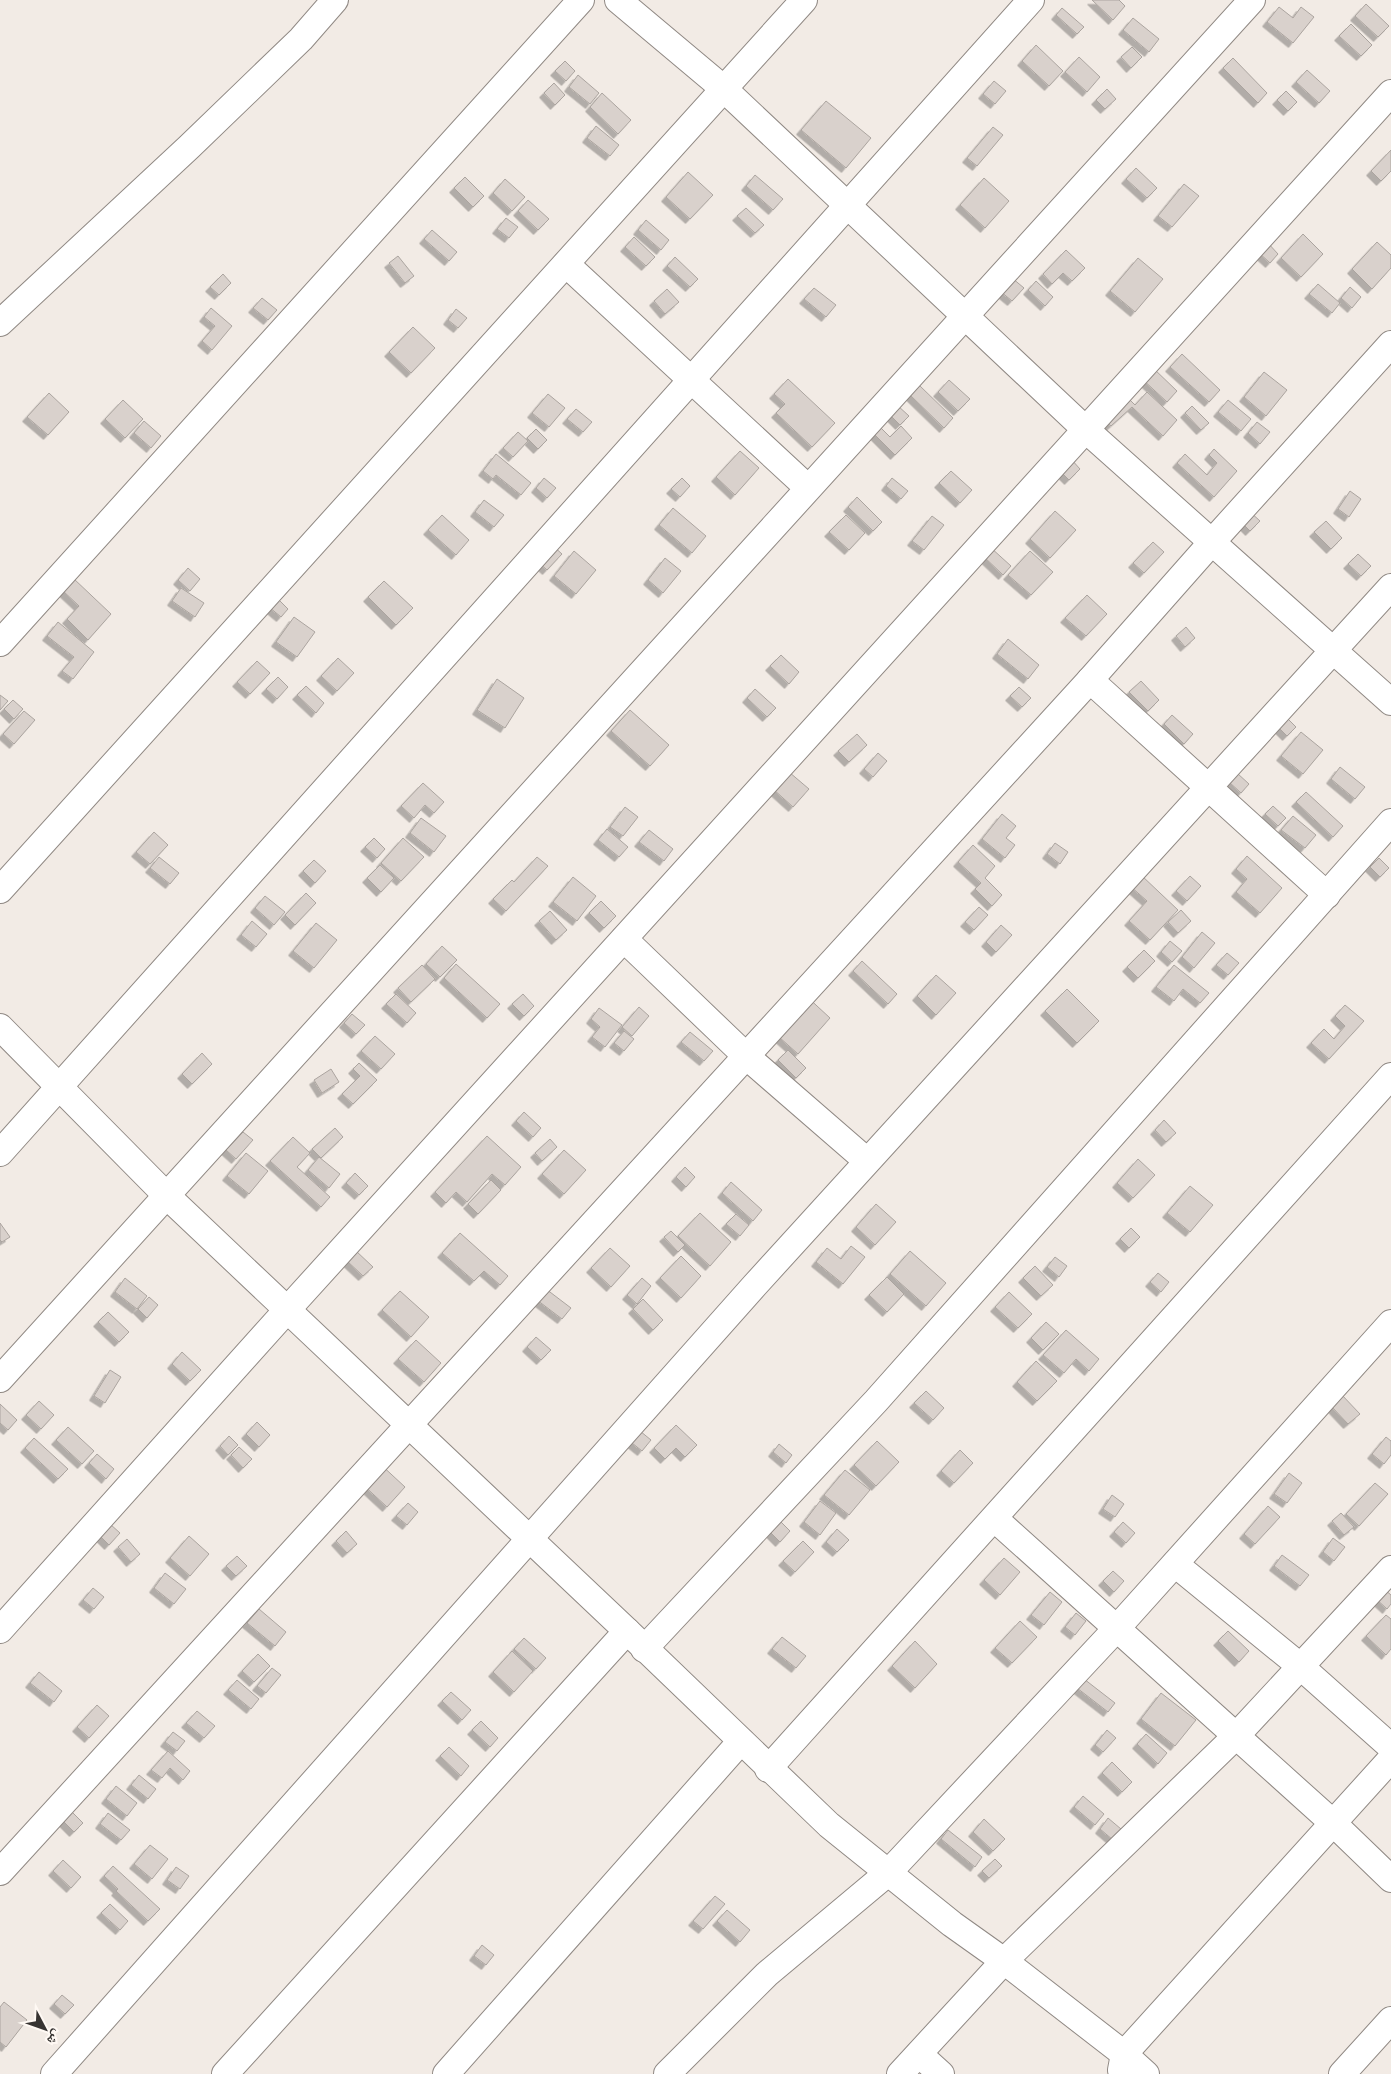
<svg xmlns="http://www.w3.org/2000/svg" width="1391" height="2074" font-family="Barlow,'Noto Naskh Arabic',sans-serif">
<style>
.building{fill:#d9d1cc;stroke:#aba49f;filter:url(#shadow)}
.lines{fill:none;stroke-linecap:round;stroke-linejoin:round}
.minor-casing{stroke:#908984;stroke-width:28}
.minor{stroke:#fff;stroke-width:26}
</style>
<defs>
<filter id="shadow"><feDropShadow dx="-4.5" dy="4.5" stdDeviation="0" flood-color="#0004"/></filter>
</defs>
<rect width="100%" height="100%" fill="#f2ebe5"/>
<g class="building">
<polygon points="1092,0 1119,0 1125,6 1113,20"/>
<polygon points="1366,4 1389,26 1378,37 1355,16"/>
<polygon points="1279,7 1293,18 1301,7 1314,17 1293,43 1267,22"/>
<polygon points="1062,8 1084,27 1077,34 1056,15"/>
<polygon points="1133,18 1159,39 1149,52 1123,30"/>
<polygon points="1351,24 1372,45 1361,56 1339,36"/>
<polygon points="1036,45 1063,71 1049,86 1022,61"/>
<polygon points="1132,47 1142,57 1131,68 1121,57"/>
<polygon points="1079,57 1100,77 1087,92 1065,72"/>
<polygon points="1233,58 1267,93 1258,103 1223,68"/>
<polygon points="565,61 575,71 566,81 555,71"/>
<polygon points="1307,70 1330,91 1319,103 1296,82"/>
<polygon points="578,75 599,93 590,104 569,87"/>
<polygon points="994,81 1006,91 995,104 983,94"/>
<polygon points="554,83 565,95 555,105 544,93"/>
<polygon points="1107,89 1116,99 1105,109 1096,100"/>
<polygon points="1286,91 1297,102 1288,111 1277,100"/>
<polygon points="602,93 631,120 618,134 590,107"/>
<polygon points="826,101 871,138 846,168 801,130"/>
<polygon points="596,126 619,145 610,156 587,138"/>
<polygon points="993,127 1003,135 977,166 967,158"/>
<polygon points="1391,150 1391,171 1381,181 1371,171"/>
<polygon points="1136,168 1157,188 1147,198 1126,179"/>
<polygon points="688,172 713,195 690,219 666,197"/>
<polygon points="755,175 783,199 773,210 746,186"/>
<polygon points="465,177 484,196 473,207 454,188"/>
<polygon points="984,178 1009,201 985,228 960,205"/>
<polygon points="505,179 525,197 512,211 493,193"/>
<polygon points="1184,184 1199,196 1172,227 1158,216"/>
<polygon points="528,200 549,219 538,230 518,211"/>
<polygon points="746,208 764,225 755,233 737,216"/>
<polygon points="506,218 518,227 509,238 497,229"/>
<polygon points="646,220 669,240 661,250 638,230"/>
<polygon points="432,230 457,252 449,261 424,239"/>
<polygon points="1303,234 1323,254 1301,277 1281,258"/>
<polygon points="634,237 655,257 646,266 625,247"/>
<polygon points="1267,242 1278,254 1270,263 1258,252"/>
<polygon points="1377,242 1391,255 1391,268 1372,289 1352,269"/>
<polygon points="1066,250 1085,268 1072,281 1063,273 1052,284 1043,274"/>
<polygon points="398,256 414,276 405,283 389,263"/>
<polygon points="675,257 698,279 690,287 667,266"/>
<polygon points="1138,258 1163,279 1135,312 1110,291"/>
<polygon points="223,274 231,283 219,295 210,287"/>
<polygon points="1012,278 1024,288 1012,301 1000,291"/>
<polygon points="1036,281 1053,297 1045,306 1028,290"/>
<polygon points="1318,284 1340,303 1332,313 1309,294"/>
<polygon points="1350,287 1361,297 1352,308 1341,298"/>
<polygon points="814,288 836,305 826,317 804,299"/>
<polygon points="667,289 679,302 665,314 654,301"/>
<polygon points="262,298 277,310 268,320 253,308"/>
<polygon points="211,308 232,326 212,350 202,341 215,326 204,317"/>
<polygon points="456,309 467,318 458,328 448,320"/>
<polygon points="413,327 435,348 411,373 389,352"/>
<polygon points="1182,354 1220,390 1209,402 1170,367"/>
<polygon points="1152,367 1177,391 1167,402 1141,378"/>
<polygon points="1264,372 1287,390 1266,416 1244,397"/>
<polygon points="788,379 835,423 812,447 776,413 785,404 774,394"/>
<polygon points="949,380 970,399 958,411 938,392"/>
<polygon points="919,385 953,418 944,428 909,394"/>
<polygon points="1147,392 1177,420 1163,436 1132,407 1111,426 1101,417 1123,393 1135,405"/>
<polygon points="49,393 69,412 48,435 27,417"/>
<polygon points="548,394 565,408 549,427 532,413"/>
<polygon points="123,400 143,419 125,438 105,419"/>
<polygon points="1228,400 1251,419 1241,431 1218,412"/>
<polygon points="897,405 909,416 900,425 888,413"/>
<polygon points="1192,406 1209,423 1201,430 1185,413"/>
<polygon points="576,409 592,422 583,432 567,419"/>
<polygon points="144,421 161,436 151,448 134,433"/>
<polygon points="1257,422 1270,432 1260,444 1248,433"/>
<polygon points="901,426 912,438 895,455 873,433 880,427 890,437"/>
<polygon points="536,429 547,440 538,449 527,438"/>
<polygon points="518,432 528,441 513,457 503,448"/>
<polygon points="1214,449 1237,471 1214,497 1177,463 1185,454 1207,475 1217,463 1209,455"/>
<polygon points="740,451 759,468 735,495 716,477"/>
<polygon points="496,454 531,483 521,495 496,475 493,479 483,471"/>
<polygon points="1071,459 1080,469 1069,480 1059,470"/>
<polygon points="951,471 972,490 960,503 939,483"/>
<polygon points="544,478 556,488 547,498 536,488"/>
<polygon points="682,478 690,486 680,497 671,489"/>
<polygon points="892,478 908,491 901,499 886,486"/>
<polygon points="1350,491 1361,499 1349,517 1338,509"/>
<polygon points="857,497 882,522 873,531 848,507"/>
<polygon points="484,500 504,515 494,527 475,512"/>
<polygon points="673,508 706,536 692,553 659,525"/>
<polygon points="1055,511 1076,530 1050,558 1030,539"/>
<polygon points="1249,511 1260,521 1250,531 1240,521"/>
<polygon points="442,515 469,540 456,555 428,530"/>
<polygon points="846,515 865,533 849,550 829,532"/>
<polygon points="932,516 944,525 924,550 912,541"/>
<polygon points="1326,521 1342,538 1331,549 1314,532"/>
<polygon points="1153,542 1164,552 1144,573 1133,563"/>
<polygon points="552,545 562,554 547,570 537,561"/>
<polygon points="990,547 1011,566 1003,575 982,555"/>
<polygon points="574,551 596,570 576,594 554,576"/>
<polygon points="1030,551 1053,572 1031,595 1008,575"/>
<polygon points="1358,554 1371,566 1361,576 1348,564"/>
<polygon points="665,558 681,571 663,593 648,580"/>
<polygon points="188,568 200,579 190,591 178,580"/>
<polygon points="73,578 111,614 88,640 67,619 79,606 62,590"/>
<polygon points="384,581 413,608 396,625 368,597"/>
<polygon points="181,588 204,603 195,617 172,601"/>
<polygon points="1087,595 1107,614 1086,636 1065,618"/>
<polygon points="277,598 288,609 281,617 269,607"/>
<polygon points="294,617 315,632 297,657 276,642"/>
<polygon points="58,622 94,652 73,679 62,671 74,657 47,636"/>
<polygon points="1186,627 1195,638 1185,647 1176,636"/>
<polygon points="1008,639 1039,665 1028,679 997,654"/>
<polygon points="781,655 799,672 789,684 770,666"/>
<polygon points="338,658 354,673 337,691 321,676"/>
<polygon points="257,661 270,673 250,694 237,682"/>
<polygon points="278,677 288,687 277,699 266,689"/>
<polygon points="497,679 524,698 505,728 477,710"/>
<polygon points="1141,681 1159,700 1148,711 1129,692"/>
<polygon points="306,686 324,703 316,713 297,695"/>
<polygon points="1019,687 1031,698 1022,707 1010,696"/>
<polygon points="755,689 776,708 767,717 747,698"/>
<polygon points="0,695 8,701 0,710"/>
<polygon points="13,700 23,709 14,719 4,709"/>
<polygon points="630,710 669,745 650,766 611,731"/>
<polygon points="24,711 35,720 14,744 3,734"/>
<polygon points="1172,715 1193,734 1184,744 1164,724"/>
<polygon points="1286,717 1296,727 1287,736 1277,726"/>
<polygon points="1301,732 1323,750 1303,774 1281,756"/>
<polygon points="857,734 867,745 849,762 838,751"/>
<polygon points="878,753 887,761 873,777 864,769"/>
<polygon points="1340,767 1365,787 1355,799 1331,779"/>
<polygon points="789,772 809,789 793,807 773,789"/>
<polygon points="1237,773 1249,784 1241,793 1229,782"/>
<polygon points="423,783 444,802 434,813 425,805 414,818 401,806"/>
<polygon points="1306,792 1343,826 1333,837 1296,802"/>
<polygon points="1273,806 1286,818 1278,826 1265,814"/>
<polygon points="625,807 638,817 623,836 610,827"/>
<polygon points="1002,814 1016,826 1006,838 1015,845 1005,858 982,839"/>
<polygon points="1293,816 1316,835 1305,848 1281,830"/>
<polygon points="421,818 446,836 434,852 410,833"/>
<polygon points="607,829 628,847 619,857 598,840"/>
<polygon points="649,830 673,849 664,861 639,842"/>
<polygon points="154,832 168,845 150,864 136,852"/>
<polygon points="374,838 385,849 377,858 365,847"/>
<polygon points="403,838 424,857 401,881 381,863"/>
<polygon points="1055,843 1068,852 1060,864 1047,854"/>
<polygon points="973,845 995,866 985,878 1002,895 992,906 975,889 981,883 958,862"/>
<polygon points="1247,856 1282,888 1260,913 1236,892 1247,879 1236,869"/>
<polygon points="159,857 179,873 170,884 150,868"/>
<polygon points="537,857 548,866 506,911 493,899 512,880 514,882"/>
<polygon points="1379,858 1389,868 1380,877 1370,867"/>
<polygon points="314,860 326,871 315,883 303,871"/>
<polygon points="380,865 394,878 381,892 367,878"/>
<polygon points="1141,875 1178,910 1150,940 1129,921 1147,901 1130,886"/>
<polygon points="1190,876 1201,886 1187,901 1176,891"/>
<polygon points="573,877 596,896 577,921 553,902"/>
<polygon points="306,893 316,903 295,925 285,915"/>
<polygon points="265,896 285,912 274,925 255,908"/>
<polygon points="601,901 616,916 604,928 589,913"/>
<polygon points="979,907 988,915 974,930 965,922"/>
<polygon points="1181,910 1191,921 1178,933 1168,922"/>
<polygon points="550,911 567,930 556,940 539,921"/>
<polygon points="252,921 267,934 256,947 241,935"/>
<polygon points="316,923 337,940 314,968 293,951"/>
<polygon points="1001,925 1012,935 996,952 986,942"/>
<polygon points="1202,932 1215,943 1194,968 1182,957"/>
<polygon points="1170,941 1182,951 1172,962 1161,952"/>
<polygon points="442,946 457,960 440,977 426,964"/>
<polygon points="1144,950 1155,961 1138,978 1127,967"/>
<polygon points="1227,953 1239,963 1228,975 1216,965"/>
<polygon points="862,961 897,994 888,1004 853,971"/>
<polygon points="456,964 500,1004 487,1018 444,978"/>
<polygon points="422,965 435,979 411,1002 398,988"/>
<polygon points="1174,965 1209,993 1200,1003 1183,989 1174,1001 1156,987"/>
<polygon points="936,975 956,993 936,1015 917,996"/>
<polygon points="1067,989 1099,1021 1077,1043 1045,1011"/>
<polygon points="803,993 830,1018 798,1054 770,1029"/>
<polygon points="396,994 416,1013 407,1023 386,1004"/>
<polygon points="523,994 534,1006 524,1016 512,1004"/>
<polygon points="1345,1005 1364,1021 1329,1059 1311,1043 1324,1029 1334,1039 1345,1026 1335,1016"/>
<polygon points="639,1007 649,1016 632,1036 622,1027"/>
<polygon points="599,1008 622,1025 605,1047 592,1037 600,1027 591,1019"/>
<polygon points="352,1014 365,1025 356,1034 344,1023"/>
<polygon points="624,1031 634,1039 624,1051 614,1043"/>
<polygon points="690,1032 713,1051 704,1061 681,1042"/>
<polygon points="375,1036 395,1054 381,1069 361,1051"/>
<polygon points="788,1050 806,1068 796,1078 778,1060"/>
<polygon points="202,1053 212,1064 192,1084 182,1074"/>
<polygon points="359,1063 377,1080 353,1104 342,1094 360,1076 353,1069"/>
<polygon points="331,1069 339,1082 322,1093 314,1080"/>
<polygon points="524,1112 541,1128 533,1137 516,1121"/>
<polygon points="1164,1120 1176,1133 1166,1142 1155,1130"/>
<polygon points="335,1128 343,1137 321,1158 312,1149"/>
<polygon points="243,1132 253,1140 236,1159 226,1150"/>
<polygon points="487,1136 521,1167 505,1185 492,1174 467,1202 456,1192 446,1203 435,1192"/>
<polygon points="293,1137 310,1153 297,1167 330,1197 321,1207 270,1161"/>
<polygon points="550,1139 557,1147 542,1161 535,1153"/>
<polygon points="564,1150 586,1170 564,1194 542,1174"/>
<polygon points="246,1153 268,1171 249,1194 227,1176"/>
<polygon points="319,1157 340,1174 329,1188 308,1170"/>
<polygon points="1138,1159 1155,1175 1133,1198 1117,1183"/>
<polygon points="685,1167 695,1177 686,1187 676,1177"/>
<polygon points="355,1173 368,1186 359,1195 346,1183"/>
<polygon points="491,1180 501,1190 478,1214 468,1204"/>
<polygon points="731,1182 762,1210 753,1221 722,1193"/>
<polygon points="1190,1186 1213,1205 1190,1232 1167,1213"/>
<polygon points="876,1204 896,1222 875,1245 856,1227"/>
<polygon points="700,1213 731,1242 710,1266 678,1236"/>
<polygon points="736,1214 749,1225 740,1236 726,1224"/>
<polygon points="0,1223 10,1237 2,1242 0,1240"/>
<polygon points="1131,1228 1140,1237 1129,1248 1120,1239"/>
<polygon points="671,1231 685,1245 678,1252 664,1237"/>
<polygon points="460,1233 508,1276 500,1285 484,1271 474,1281 442,1253"/>
<polygon points="851,1246 865,1257 843,1284 816,1262 827,1248 841,1259"/>
<polygon points="610,1248 630,1266 611,1287 591,1268"/>
<polygon points="355,1250 373,1267 363,1276 346,1260"/>
<polygon points="910,1251 946,1283 926,1306 890,1274"/>
<polygon points="681,1256 701,1276 681,1298 660,1278"/>
<polygon points="1055,1257 1067,1266 1059,1277 1047,1267"/>
<polygon points="1035,1266 1053,1285 1041,1296 1023,1278"/>
<polygon points="1158,1273 1169,1282 1161,1292 1150,1282"/>
<polygon points="887,1277 904,1294 887,1312 869,1295"/>
<polygon points="125,1278 147,1296 137,1309 115,1292"/>
<polygon points="642,1278 651,1286 637,1304 627,1295"/>
<polygon points="546,1289 571,1308 562,1319 537,1300"/>
<polygon points="400,1291 429,1317 411,1337 382,1310"/>
<polygon points="1009,1292 1032,1314 1018,1328 995,1307"/>
<polygon points="149,1297 158,1305 147,1318 138,1309"/>
<polygon points="643,1299 663,1320 653,1330 633,1309"/>
<polygon points="108,1312 129,1332 119,1342 98,1322"/>
<polygon points="1046,1322 1059,1334 1043,1350 1031,1338"/>
<polygon points="1066,1330 1099,1359 1089,1371 1076,1359 1064,1373 1043,1355"/>
<polygon points="536,1337 551,1350 541,1360 527,1347"/>
<polygon points="416,1340 441,1363 424,1382 398,1359"/>
<polygon points="182,1352 201,1370 190,1381 172,1364"/>
<polygon points="1036,1361 1057,1381 1037,1401 1017,1382"/>
<polygon points="110,1370 121,1377 105,1403 94,1396"/>
<polygon points="926,1391 944,1408 933,1420 914,1403"/>
<polygon points="1341,1394 1360,1414 1348,1424 1330,1405"/>
<polygon points="39,1401 54,1415 41,1429 26,1415"/>
<polygon points="0,1404 17,1420 8,1430 0,1423"/>
<polygon points="257,1422 270,1435 259,1447 246,1434"/>
<polygon points="676,1425 697,1445 685,1457 676,1448 665,1459 654,1448"/>
<polygon points="68,1427 94,1451 82,1464 56,1440"/>
<polygon points="640,1431 651,1440 642,1451 632,1443"/>
<polygon points="229,1436 238,1445 228,1455 220,1446"/>
<polygon points="1386,1437 1391,1441 1391,1455 1384,1464 1372,1454"/>
<polygon points="34,1438 68,1469 58,1479 25,1448"/>
<polygon points="877,1441 899,1462 876,1486 854,1465"/>
<polygon points="779,1444 792,1455 786,1463 773,1452"/>
<polygon points="239,1447 252,1459 243,1468 231,1455"/>
<polygon points="960,1450 973,1463 954,1483 941,1471"/>
<polygon points="97,1454 114,1469 106,1479 89,1463"/>
<polygon points="378,1462 405,1487 387,1507 360,1482"/>
<polygon points="845,1470 870,1490 849,1515 824,1495"/>
<polygon points="1289,1473 1302,1483 1287,1503 1274,1494"/>
<polygon points="1375,1483 1388,1494 1359,1526 1346,1514"/>
<polygon points="1112,1495 1124,1504 1115,1517 1103,1509"/>
<polygon points="820,1501 836,1513 820,1535 804,1522"/>
<polygon points="408,1503 418,1512 407,1525 396,1516"/>
<polygon points="1268,1506 1280,1517 1255,1544 1244,1534"/>
<polygon points="1341,1513 1354,1527 1344,1535 1332,1521"/>
<polygon points="779,1520 790,1531 780,1542 769,1531"/>
<polygon points="1123,1522 1135,1533 1126,1543 1114,1532"/>
<polygon points="110,1524 120,1533 109,1545 99,1535"/>
<polygon points="837,1529 849,1540 837,1552 826,1542"/>
<polygon points="346,1531 357,1544 347,1553 336,1541"/>
<polygon points="189,1536 209,1554 190,1576 170,1558"/>
<polygon points="1333,1538 1345,1547 1334,1561 1323,1552"/>
<polygon points="127,1539 140,1554 131,1562 118,1547"/>
<polygon points="803,1541 814,1552 795,1572 783,1561"/>
<polygon points="1282,1555 1309,1575 1300,1586 1274,1566"/>
<polygon points="237,1556 247,1566 236,1576 226,1566"/>
<polygon points="1004,1558 1020,1572 1000,1595 984,1580"/>
<polygon points="1113,1571 1124,1581 1114,1592 1103,1581"/>
<polygon points="165,1573 186,1589 174,1604 154,1588"/>
<polygon points="93,1588 104,1597 94,1609 83,1600"/>
<polygon points="1384,1589 1391,1595 1391,1604 1387,1609 1375,1598"/>
<polygon points="1050,1592 1062,1602 1044,1625 1031,1615"/>
<polygon points="259,1609 286,1632 275,1646 247,1623"/>
<polygon points="1076,1613 1086,1621 1075,1635 1065,1627"/>
<polygon points="1386,1615 1391,1619 1391,1649 1386,1655 1366,1636"/>
<polygon points="1020,1621 1037,1637 1012,1663 995,1648"/>
<polygon points="1228,1631 1249,1651 1239,1662 1218,1641"/>
<polygon points="782,1637 806,1656 796,1668 772,1649"/>
<polygon points="524,1638 546,1658 536,1669 514,1649"/>
<polygon points="915,1641 937,1664 915,1688 892,1666"/>
<polygon points="512,1651 533,1671 514,1692 493,1672"/>
<polygon points="258,1654 270,1666 254,1682 242,1671"/>
<polygon points="272,1668 281,1675 266,1693 257,1686"/>
<polygon points="39,1672 62,1691 54,1702 30,1683"/>
<polygon points="1084,1679 1115,1703 1108,1712 1077,1688"/>
<polygon points="237,1680 259,1699 251,1709 228,1690"/>
<polygon points="451,1692 471,1710 462,1720 442,1701"/>
<polygon points="1161,1693 1196,1720 1175,1746 1141,1719"/>
<polygon points="97,1705 109,1716 89,1738 77,1727"/>
<polygon points="197,1711 215,1726 204,1738 186,1723"/>
<polygon points="481,1721 498,1738 490,1747 472,1730"/>
<polygon points="1107,1730 1116,1738 1103,1752 1095,1745"/>
<polygon points="173,1732 185,1741 177,1751 165,1742"/>
<polygon points="1146,1734 1167,1753 1158,1764 1137,1744"/>
<polygon points="449,1747 469,1766 461,1776 440,1756"/>
<polygon points="168,1751 190,1771 183,1780 170,1768 162,1778 151,1770"/>
<polygon points="1112,1762 1132,1782 1122,1792 1102,1773"/>
<polygon points="139,1775 156,1789 148,1799 131,1785"/>
<polygon points="116,1786 137,1803 127,1816 106,1799"/>
<polygon points="1083,1796 1104,1814 1095,1825 1074,1807"/>
<polygon points="71,1811 83,1823 74,1832 63,1821"/>
<polygon points="108,1813 130,1830 121,1840 100,1824"/>
<polygon points="1108,1818 1121,1829 1113,1840 1100,1829"/>
<polygon points="984,1819 1005,1839 993,1851 973,1832"/>
<polygon points="948,1830 982,1857 975,1867 941,1839"/>
<polygon points="150,1845 168,1859 152,1879 134,1864"/>
<polygon points="995,1859 1002,1866 989,1878 982,1871"/>
<polygon points="63,1860 81,1877 71,1888 53,1871"/>
<polygon points="113,1866 160,1909 148,1921 116,1891 118,1889 104,1876"/>
<polygon points="176,1867 189,1876 180,1889 167,1880"/>
<polygon points="715,1896 725,1904 703,1929 693,1921"/>
<polygon points="110,1904 128,1921 120,1930 101,1913"/>
<polygon points="727,1910 750,1930 740,1942 717,1921"/>
<polygon points="482,1945 494,1955 486,1965 474,1956"/>
<polygon points="62,1995 74,2005 65,2014 54,2004"/>
<polygon points="4,2002 27,2020 6,2047 0,2042 0,2007"/>
</g>
<g class="lines">
<g class="minor-casing">
<g id="minor">
<polyline points="618,0 724,89 1085,429 1391,702"/>
<polyline points="566,264 808,488"/>
<polyline points="0,323 189,147 301,39 335,0"/>
<polyline points="0,643 581,0"/>
<polyline points="1090,680 1327,895"/>
<polyline points="0,890 804,0"/>
<polyline points="624,939 746,1056 867,1161"/>
<polyline points="0,1027 167,1196 627,1631 829,1825 952,1924 1004,1961 1124,2054 1146,2074"/>
<polyline points="0,1153 1031,0"/>
<polyline points="0,1379 1252,0"/>
<polyline points="995,1519 1333,1823 1391,1879"/>
<polyline points="1175,1564 1300,1666 1391,1747"/>
<polyline points="0,1630 287,1310 1391,93"/>
<polyline points="644,1649 876,1401 1391,822"/>
<polyline points="768,1769 1391,1076"/>
<polyline points="0,1872 1090,680 1212,542 1391,344"/>
<polyline points="919,2054 941,2074"/>
<polyline points="1121,2070 1124,2054 1391,1759"/>
<polyline points="54,2074 755,1285 1391,587"/>
<polyline points="225,2074 627,1631"/>
<polyline points="446,2074 741,1741"/>
<polyline points="667,2074 767,1974 889,1872 1117,1628 1391,1323"/>
<polyline points="900,2074 1004,1961 1236,1736 1391,1569"/>
<polyline points="1342,2074 1391,2020"/>
</g>
</g>
<use href="#minor" class="minor"/>
</g>
<g transform="translate(45 2029) rotate(131)" stroke="#fff9f4" stroke-width="4" paint-order="stroke">
<path d="M0-4L9 19L0 12L-9 19Z" fill="#373432"/>
<text y="-8" font-size="14" font-weight="bold" text-anchor="middle" fill="#373432">ش</text>
</g>
</svg>
